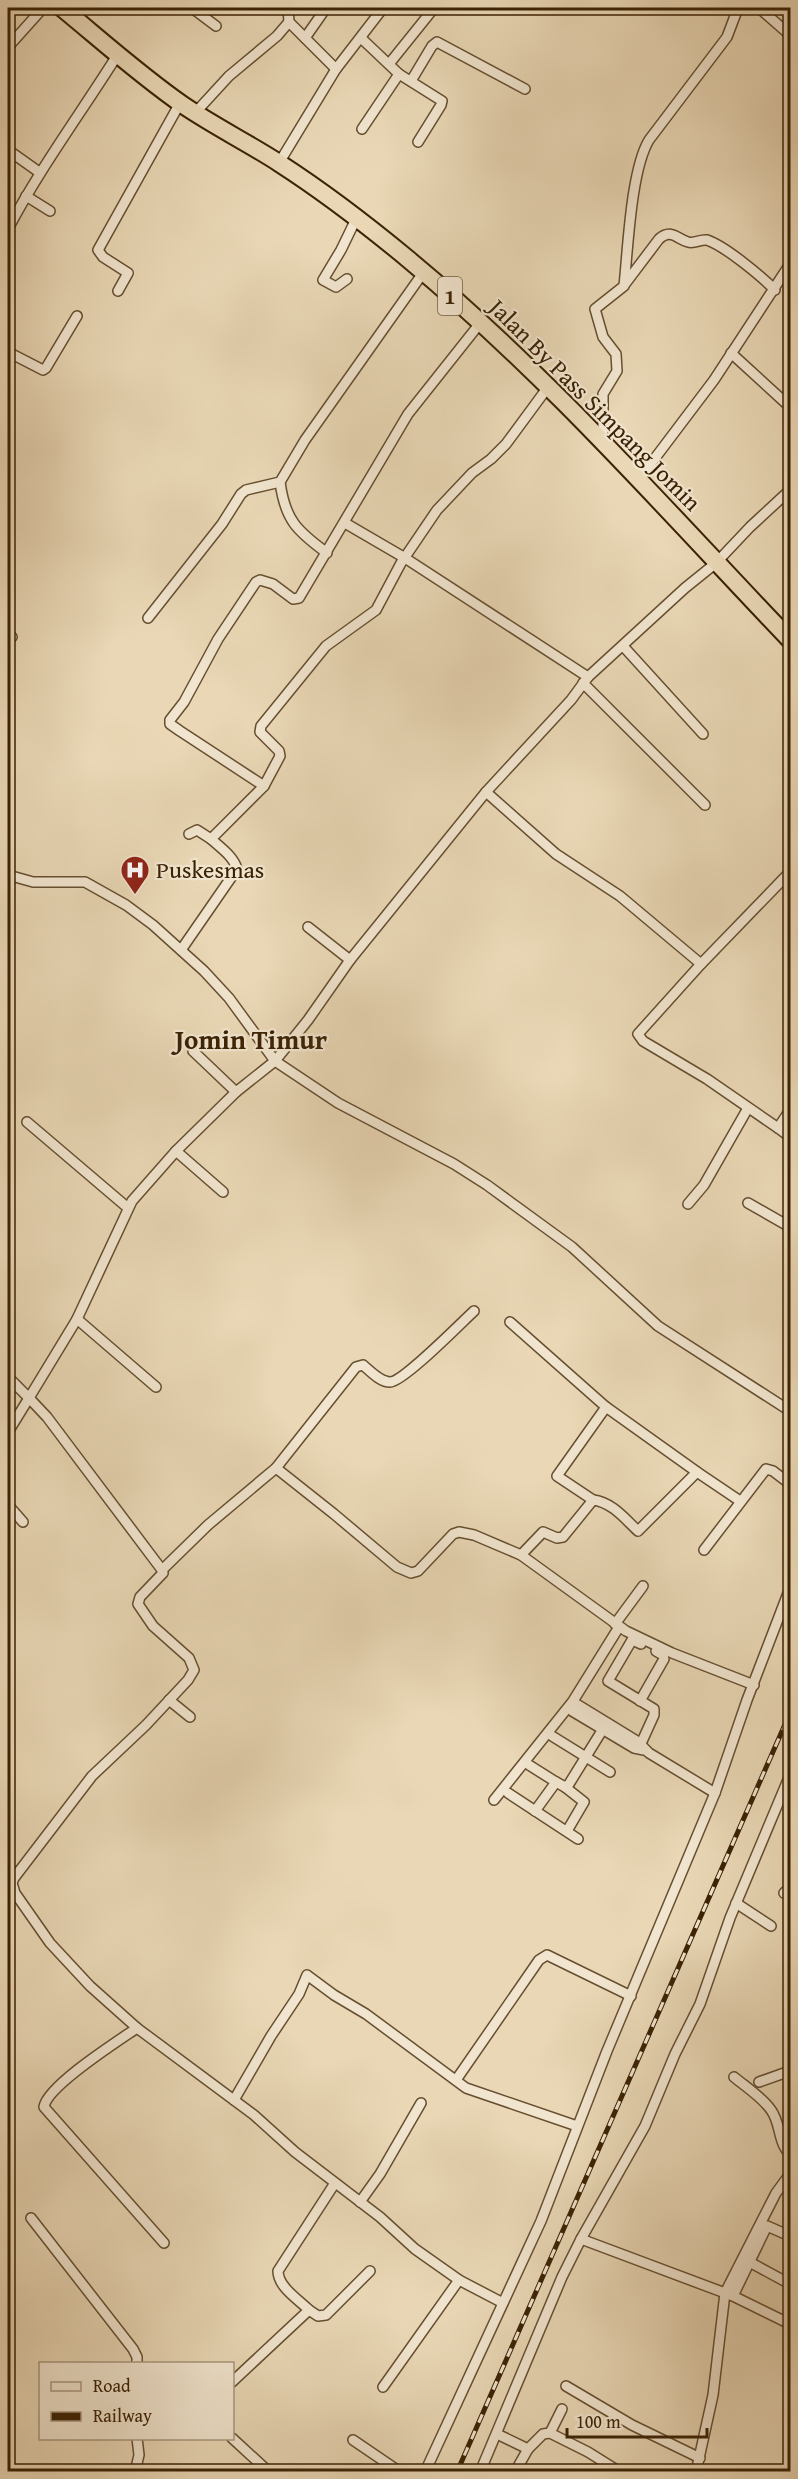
<svg xmlns="http://www.w3.org/2000/svg" width="798" height="2479" font-family="'Gentium Book Plus',serif">
<style>
.lines{fill:none;stroke-linecap:round;stroke-linejoin:round}
.minor-casing{stroke:#664f30;stroke-width:12}
.trunk-casing{stroke:#3b2204;stroke-width:20}
.minor{stroke:#f1e5cf;stroke-width:9}
.trunk{stroke:#e9d7b5;stroke-width:16}
.rail-casing{stroke:#3b2204;stroke-width:5}
.rail{stroke:#f1e5cf;stroke-width:3;stroke-dasharray:9;stroke-linecap:butt}
.labels{text-anchor:middle;stroke-width:4.5;stroke-linejoin:round;paint-order:stroke}
.shield{fill:#f1e5cf;stroke:#725c41;stroke-width:1.5}
.shield-label{font-size:22px;font-weight:bold;fill:#3b2204}
.street-label{font-size:24px;fill:#3b2204;stroke:#f1e5cf}
.poi-label{font-size:24px;fill:#3b2204;stroke:#f1e5cf;text-anchor:start}
.quarter-label{font-size:27px;font-weight:bold;fill:#3b2204;stroke:#f1e5cf}
</style>
<rect width="100%" height="100%" fill="#e9d7b5"/>
<filter id="stains"><feTurbulence type="fractalNoise" baseFrequency=".00333" numOctaves="4"/><feColorMatrix values="0 0 0 0 .2 0 0 0 0 .09 0 0 0 0 .02 0 0 0 .5 -.17"/></filter>
<radialGradient id="worn" r=".72"><stop offset=".6" stop-color="#630" stop-opacity="0"/><stop offset="1" stop-color="#630" stop-opacity=".3"/></radialGradient>
<g class="lines">
<g class="minor-casing">
<g id="minor">
<polyline points="192,8 216,26"/>
<polyline points="288,8 289,22 336,69"/>
<polyline points="759,8 790,35"/>
<polyline points="305,38 326,8"/>
<polyline points="361,38 399,74 442,101 441,105 418,142"/>
<polyline points="8,47 43,8"/>
<polyline points="389,64 434,8"/>
<polyline points="411,81 432,46 437,42 525,89"/>
<polyline points="195,113 229,76 277,36 289,22"/>
<polyline points="362,129 399,74"/>
<polyline points="8,150 39,172"/>
<polyline points="279,163 336,69 383,8"/>
<polyline points="26,196 50,211"/>
<path d="M 8,229 C 40,168 81,113 118,54"/>
<polyline points="347,279 336,287 323,280 341,250 356,219"/>
<path d="M 625,284 L 659,239 C 671,228 677,239 688,242 C 695,244 700,239 707,240 C 725,246 761,276 775,290"/>
<polyline points="118,291 128,273 103,257 98,250 180,103"/>
<polyline points="8,352 43,370 46,368 77,316"/>
<polyline points="731,353 790,407"/>
<path d="M 603,440 L 603,394 L 617,371 L 616,354 L 603,337 L 595,309 L 624,286 C 628,248 631,170 649,140 L 727,37 L 738,8"/>
<polyline points="640,478 714,380 790,264"/>
<path d="M 280,482 C 285,520 297,531 327,553"/>
<polyline points="345,523 405,558 588,677"/>
<polyline points="148,618 222,524 241,494 246,490 280,482 305,440 423,273"/>
<polyline points="8,634 12,637"/>
<polyline points="623,646 703,734"/>
<polyline points="583,683 705,805"/>
<polyline points="264,786 180,731 170,724 170,720 184,702 218,639 256,582 260,580 273,584 293,599 299,598 408,414 481,322"/>
<polyline points="486,792 556,854 620,896 701,964"/>
<polyline points="189,834 197,830 211,839"/>
<polyline points="790,872 701,964 638,1034 643,1041 707,1079 778,1128 790,1110"/>
<polyline points="8,875 33,882 85,882 126,905 153,925 204,971 229,998 275,1061 338,1103 454,1164 487,1185 572,1247 658,1326 790,1411"/>
<polyline points="308,927 350,960"/>
<path d="M 181,950 L 237,869 C 234,857 220,847 211,839 L 264,786 L 280,756 L 279,751 L 260,732 L 261,726 L 326,646 L 376,610 L 401,563 L 437,510 L 472,473 L 491,459 L 506,444 L 548,387"/>
<polyline points="193,1051 236,1092"/>
<polyline points="27,1122 128,1208"/>
<polyline points="778,1128 790,1137"/>
<polyline points="176,1151 223,1192"/>
<polyline points="748,1203 790,1227"/>
<polyline points="688,1204 704,1185 748,1108"/>
<polyline points="77,1319 156,1387"/>
<path d="M 510,1322 L 606,1407 L 697,1472 L 638,1531 C 625,1519 612,1502 593,1500 L 563,1537 L 557,1538 L 543,1532 L 521,1555"/>
<polyline points="8,1377 29,1398 8,1432"/>
<polyline points="276,1468 334,1514 397,1567 411,1573 418,1571 453,1534 459,1532 474,1535 521,1555 626,1631 672,1653 754,1685"/>
<polyline points="697,1472 740,1501"/>
<polyline points="593,1500 557,1476 606,1407"/>
<polyline points="8,1505 23,1522"/>
<polyline points="704,1550 766,1469 773,1471 790,1484"/>
<path d="M 162,1570 L 208,1525 L 276,1468 L 356,1367 L 363,1365 C 370,1371 380,1382 390,1382 C 403,1382 461,1323 474,1311"/>
<polyline points="615,1624 643,1586"/>
<polyline points="169,1700 190,1717"/>
<polyline points="640,1701 664,1659 663,1655 656,1651"/>
<polyline points="552,1736 610,1772"/>
<polyline points="639,1748 654,1715 654,1709 608,1681 632,1640 641,1644"/>
<polyline points="644,1750 634,1748 572,1711 575,1703 637,1741 649,1753 715,1793"/>
<polyline points="529,1765 556,1782"/>
<polyline points="565,1787 584,1802 567,1831"/>
<polyline points="508,1793 578,1839"/>
<polyline points="494,1800 573,1701 619,1627"/>
<polyline points="535,1811 556,1782 565,1787 569,1784 603,1729"/>
<polyline points="784,1893 790,1887"/>
<polyline points="736,1903 771,1926"/>
<path d="M 137,2028 C 118,2041 47,2086 44,2107 L 164,2243"/>
<path d="M 734,2077 C 746,2087 762,2097 771,2110 C 781,2123 778,2144 790,2154"/>
<polyline points="456,2080 539,1960 547,1955 631,1996"/>
<polyline points="759,2082 790,2071"/>
<polyline points="234,2100 271,2036 299,1994 307,1975 334,1995 366,2014 466,2088 577,2126"/>
<polyline points="360,2202 380,2174 421,2103"/>
<polyline points="31,2218 133,2349 137,2357 137,2364"/>
<polyline points="581,2239 733,2296 790,2324"/>
<polyline points="744,2259 790,2284"/>
<polyline points="733,2296 767,2226 790,2236"/>
<polyline points="503,2303 459,2280 415,2249 380,2217 295,2152 254,2115 137,2028 90,1986 50,1943 15,1893 12,1883 14,1878 92,1776 146,1725 188,1680 194,1670 189,1658 153,1626 138,1604 140,1597 163,1573 162,1570 47,1417 29,1398 77,1319 132,1201 176,1151 236,1092 275,1061 308,1020 350,960 486,792 571,700 588,677 685,588 716,563 750,527 790,490"/>
<polyline points="309,2310 318,2316 326,2315 370,2271"/>
<path d="M 232,2382 L 309,2310 C 298,2299 278,2287 278,2271 L 335,2183"/>
<polyline points="566,2386 632,2425 700,2458"/>
<polyline points="383,2387 459,2280"/>
<polyline points="550,2433 562,2409"/>
<polyline points="497,2434 528,2449 543,2434 550,2433 588,2452 620,2472"/>
<polyline points="232,2438 269,2472"/>
<polyline points="353,2440 400,2472"/>
<polyline points="135,2472 139,2455 137,2438"/>
<polyline points="425,2472 541,2221 607,2051 715,1793 747,1700 790,1588"/>
<polyline points="480,2472 562,2277 581,2239 645,2126 675,2054 700,2004 730,1918 790,1775"/>
<polyline points="515,2472 528,2449"/>
<polyline points="696,2472 713,2395 725,2293 776,2193 790,2174"/>
</g>
</g>
<g class="trunk-casing">
<path id="trunk" d="M 62,8 C 101,40 141,76 183,105 C 214,126 248,143 279,163 C 324,192 367,225 408,259 C 547,374 666,510 790,640"/>
</g>
<use href="#minor" class="minor"/>
<use href="#trunk" class="trunk"/>
<g class="rail-casing">
<polyline id="rail" points="457,2472 790,1713"/>
</g>
<use href="#rail" class="rail"/>
</g>
<defs>
<g id="hospital-pin" transform="scale(1.5)"><path d="M0 17L-7.5 6A9.5 9.5 0 1 1 7.5 6Z" fill="#8f2418" stroke="#f1e5cf"/><path d="M-5-5h3v3.5h4V-5h3V5h-3V1.5h-4V5h-3Z" fill="#fff"/></g>
</defs>
<g fill-rule="evenodd">
<use href="#hospital-pin" x="135" y="870"/>
</g>
<g class="labels">
<rect class="shield" x="438" y="277" width="24" height="38" rx="4.5"/>
<g class="shield-label">
<text x="450" y="304">1</text>
</g>
<g class="street-label">
<text transform="translate(595 405) rotate(45)" y="8">Jalan By Pass Simpang Jomin</text>
</g>
<g class="poi-label">
<text x="156" y="878">Puskesmas</text>
</g>
<g class="quarter-label">
<text x="251" y="1049">Jomin Timur</text>
</g>
</g>
<rect width="798" height="2479" fill="none" stroke="#e9d7b5" stroke-width="30"/>
<rect x="9" y="9" width="780" height="2461" fill="none" stroke="#3b2204" stroke-width="3"/>
<rect x="15" y="15" width="768" height="2449" fill="none" stroke="#3b2204" stroke-width="1.5"/>
<rect x="39" y="2362" width="195" height="78" fill="#f1e5cf" stroke="#a8977e" stroke-width="1.5"/>
<rect x="51" y="2382" width="30" height="9" fill="#f1e5cf" stroke="#a8977e" stroke-width="1.5"/>
<text x="93" y="2392" font-size="18" fill="#3b2204">Road</text>
<rect x="51" y="2412" width="30" height="9" fill="#3b2204" stroke="#a8977e" stroke-width="1.5"/>
<text x="93" y="2422" font-size="18" fill="#3b2204">Railway</text>
<path d="M567 2428v9h140v-9" fill="none" stroke="#3b2204" stroke-width="3"/>
<text x="576" y="2428" font-size="18" fill="#3b2204" stroke="#f1e5cf" stroke-width="4.5" paint-order="stroke">100 m</text>
<rect width="100%" height="100%" filter="url(#stains)"/>
<rect width="100%" height="100%" fill="url(#worn)"/>
</svg>
